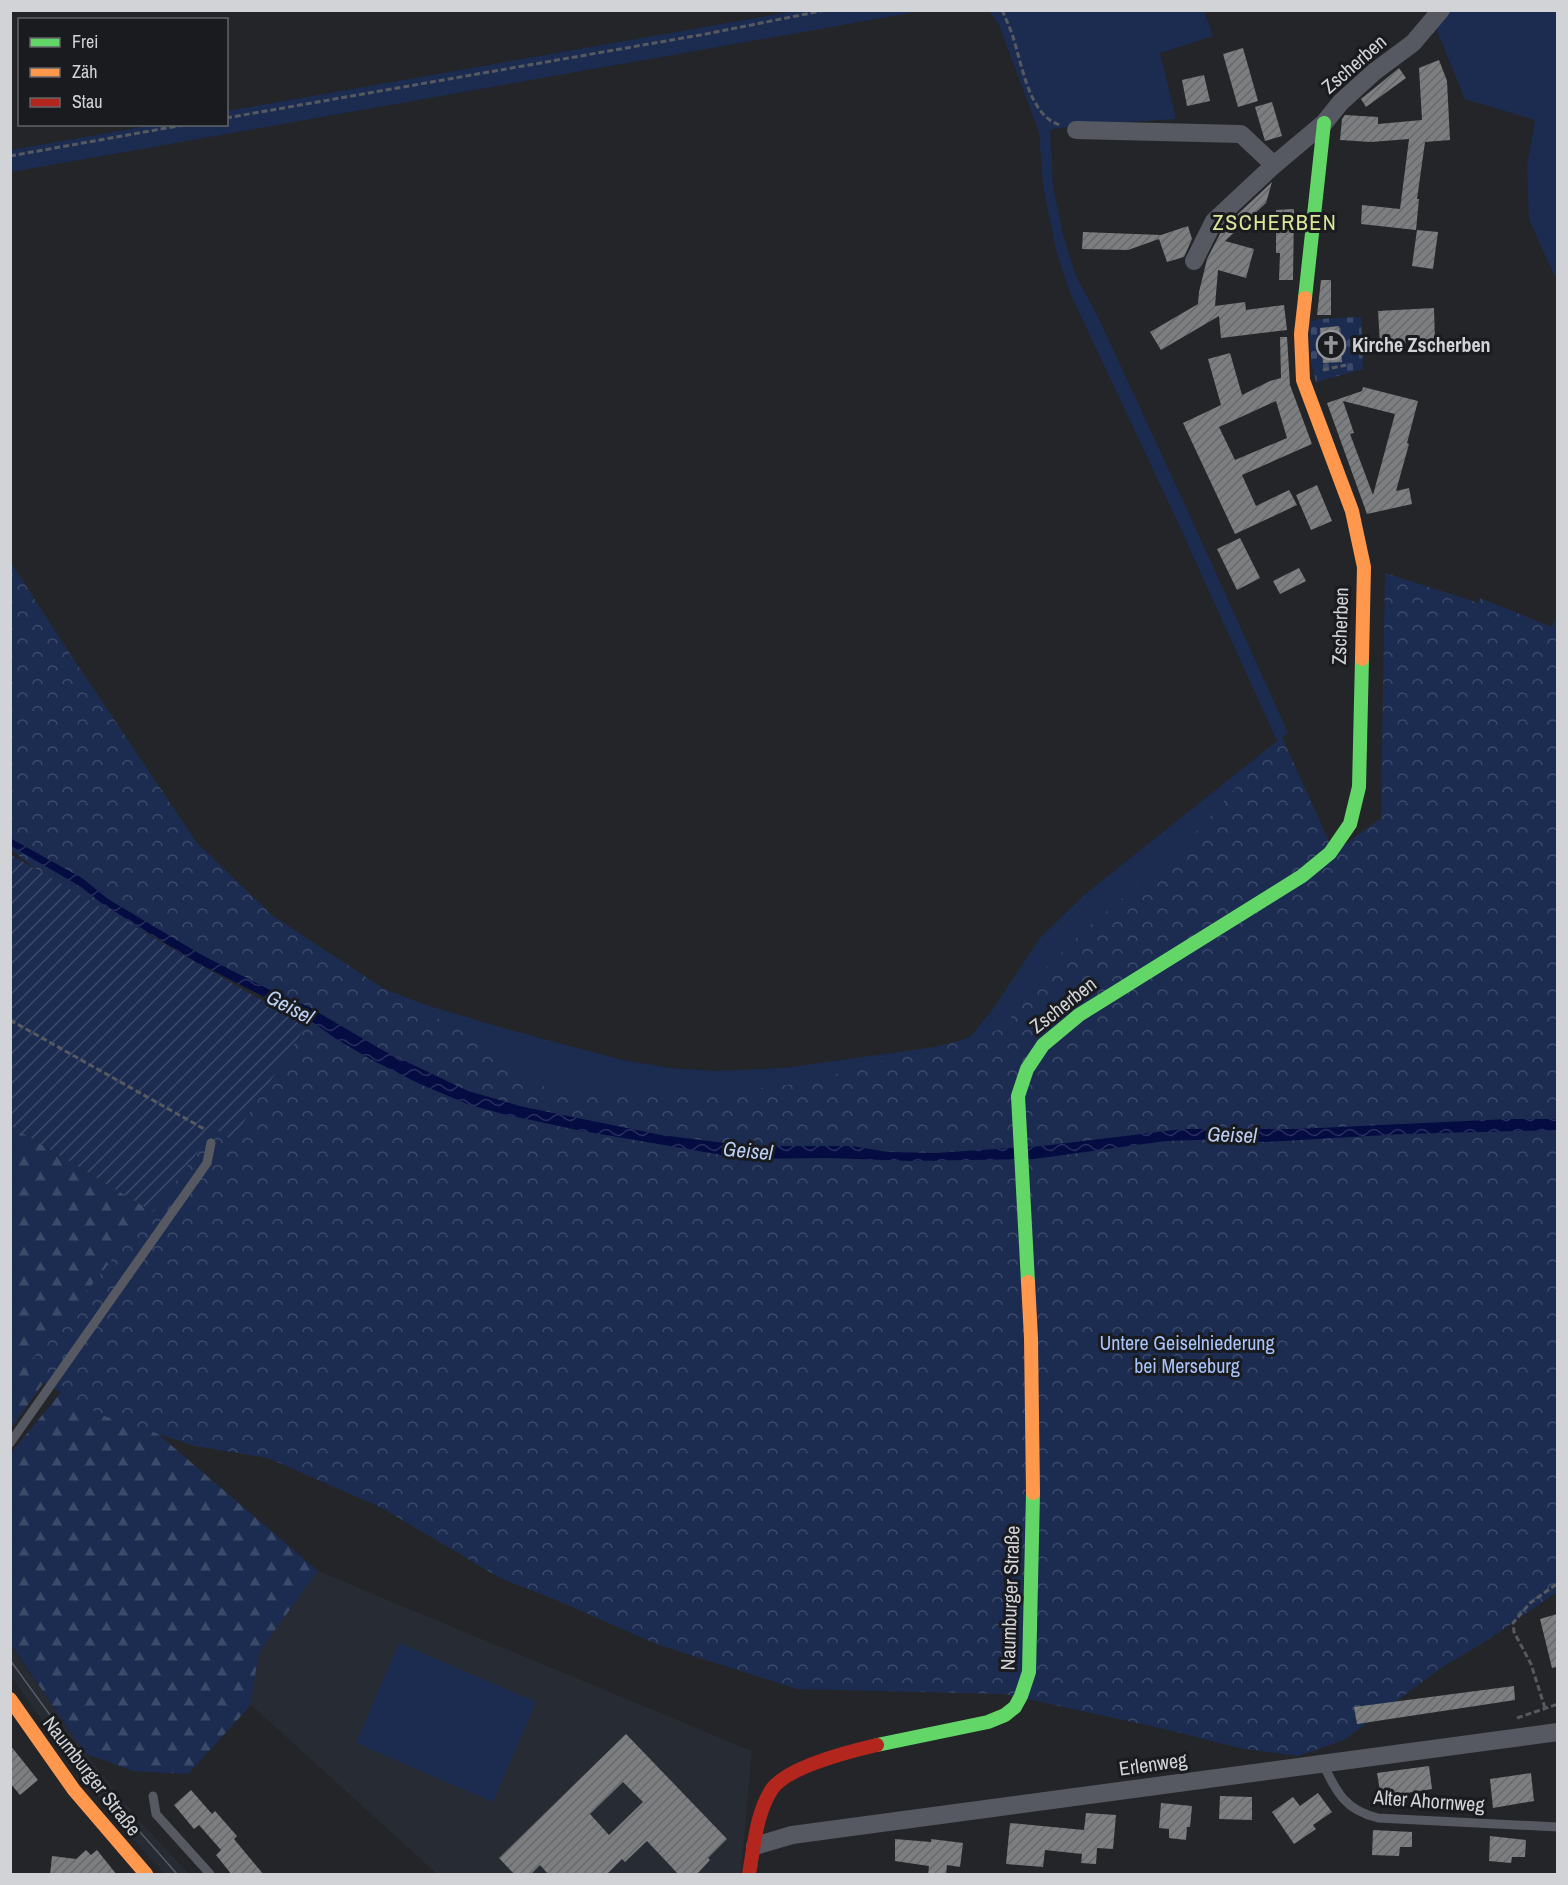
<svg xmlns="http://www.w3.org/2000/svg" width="1568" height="1885" font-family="'Archivo Narrow',sans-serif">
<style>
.built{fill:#272b34}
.grass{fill:#1c2c51}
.forest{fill:url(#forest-firs)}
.cemetery{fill:url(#cemetery-stones)}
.park{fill:url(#park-crowns)}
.garden{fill:url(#garden-furrows)}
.water{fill:url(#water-waves)}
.building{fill:url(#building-hatch);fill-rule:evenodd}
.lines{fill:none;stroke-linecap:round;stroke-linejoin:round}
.path{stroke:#56595f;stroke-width:3;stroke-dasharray:6 3;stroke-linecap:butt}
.lane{stroke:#565962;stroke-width:9}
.street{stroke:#565962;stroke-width:18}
.fast{stroke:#63d668;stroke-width:14}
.slow{stroke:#ff974d;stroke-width:14}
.jam{stroke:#b3261e;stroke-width:14}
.tram{stroke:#5a5c62;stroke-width:1.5}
.labels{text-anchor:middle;stroke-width:6;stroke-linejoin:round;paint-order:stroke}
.street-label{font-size:20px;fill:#d1d3d6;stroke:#191b1f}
.poi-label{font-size:20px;font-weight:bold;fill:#d1d3d6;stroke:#191b1f;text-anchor:start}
.park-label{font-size:20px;fill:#a8c3fa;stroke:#191b1f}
.water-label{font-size:21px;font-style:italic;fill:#bccff4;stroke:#191b1f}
.quarter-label{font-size:22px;letter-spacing:1.5px;fill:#dce699;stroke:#191b1f}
</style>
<defs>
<pattern id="forest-firs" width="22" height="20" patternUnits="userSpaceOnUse" patternTransform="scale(1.5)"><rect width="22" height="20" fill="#1c2c51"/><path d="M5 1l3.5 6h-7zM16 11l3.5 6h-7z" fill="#3c4a69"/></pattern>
<pattern id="cemetery-stones" width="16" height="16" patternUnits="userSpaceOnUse" patternTransform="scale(1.5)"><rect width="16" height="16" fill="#1c2c51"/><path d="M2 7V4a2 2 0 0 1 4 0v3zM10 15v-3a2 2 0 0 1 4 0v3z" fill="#3c4a69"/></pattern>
<pattern id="park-crowns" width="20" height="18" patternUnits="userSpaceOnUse" patternTransform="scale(1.5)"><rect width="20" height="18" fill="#1c2c51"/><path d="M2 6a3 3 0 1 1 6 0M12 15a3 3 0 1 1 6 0" fill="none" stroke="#3c4a69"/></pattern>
<pattern id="garden-furrows" width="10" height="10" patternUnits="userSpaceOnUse" patternTransform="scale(1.5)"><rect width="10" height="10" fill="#1c2c51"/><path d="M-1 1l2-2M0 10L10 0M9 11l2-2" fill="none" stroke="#3c4a69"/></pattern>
<pattern id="water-waves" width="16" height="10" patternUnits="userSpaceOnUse" patternTransform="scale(1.5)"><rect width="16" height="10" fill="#040c42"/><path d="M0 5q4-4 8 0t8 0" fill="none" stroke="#282e5d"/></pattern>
<pattern id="building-hatch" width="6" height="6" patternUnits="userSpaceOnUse" patternTransform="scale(1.5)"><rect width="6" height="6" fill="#7c7e80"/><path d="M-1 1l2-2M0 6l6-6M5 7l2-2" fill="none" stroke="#67686a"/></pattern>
</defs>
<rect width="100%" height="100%" fill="#232528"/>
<g class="built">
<polygon points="318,1571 752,1751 741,1874 437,1874 250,1704 259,1652"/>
<polygon points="10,1645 86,1754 135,1816 189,1874 165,1874 128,1834 80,1774 11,1676"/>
</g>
<g class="grass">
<polygon points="795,11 921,11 11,172 11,150 153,125 226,124 227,111"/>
<path d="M 989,11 L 1204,11 L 1213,36 L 1160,53 L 1176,119 L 1079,125 L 1050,130 L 1053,186 L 1063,235 L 1076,276 L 1099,319 L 1196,529 L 1288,733 L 1277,741 L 1317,829 L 1322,848 L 1315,857 L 1286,879 L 1083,1005 C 1051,1028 1013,1053 1010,1097 C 1009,1113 1013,1131 1015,1148 L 936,1153 L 888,1152 L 852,1146 L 749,1146 L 661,1135 L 524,1107 L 468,1091 L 384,1051 L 309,1007 L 280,995 L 200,954 L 108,899 L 82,878 L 11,838 L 10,589 L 87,700 L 136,778 L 195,858 L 246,907 L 310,955 L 334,969 L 423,1004 L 503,1028 L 622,1060 L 671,1068 L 715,1071 L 784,1068 L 949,1045 L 971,1036 L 993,1009 L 1040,938 L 1084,895 L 1277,741 L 1174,514 L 1071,295 L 1057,254 L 1043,186 L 1039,132 L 999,25 Z"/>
<polygon points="1429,11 1557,11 1557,278 1555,277 1529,219 1527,166 1535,120 1465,99"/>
<polygon points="399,1643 536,1702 493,1802 356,1743"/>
</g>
<g class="forest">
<polygon points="11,1126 153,1212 77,1336 11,1428"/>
<polygon points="81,1368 318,1571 259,1652 250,1706 188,1774 133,1771 86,1754 11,1645 11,1453"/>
</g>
<polygon class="cemetery" points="1361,317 1363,369 1316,382 1311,362 1309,322 1318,319"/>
<polygon class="park" points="10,561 68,651 197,843 273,916 401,1000 490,1045 512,1068 545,1087 571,1097 640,1090 662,1093 714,1094 802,1083 1010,1027 1012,1010 1017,996 1090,925 1175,855 1282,737 1334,853 1381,818 1385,573 1479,603 1480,598 1552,627 1557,614 1557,1592 1486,1641 1441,1668 1344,1740 1298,1756 1239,1748 1169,1730 1004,1694 797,1689 656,1644 561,1602 500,1578 382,1508 268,1458 195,1446 104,1416 76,1402 24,1369 172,1185 305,1011 72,896 11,850"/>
<polygon class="garden" points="11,855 306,1026 232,1140 215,1129 153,1212 11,1126"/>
<polygon class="water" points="10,838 82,878 108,899 200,954 280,995 309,1007 384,1051 468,1091 524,1107 661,1135 749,1146 852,1146 888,1152 936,1153 1042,1146 1183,1129 1297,1129 1507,1119 1557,1119 1557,1130 1403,1134 1265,1142 1225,1139 1166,1141 1034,1159 911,1161 829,1158 745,1159 577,1130 503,1114 470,1105 422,1085 370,1059 335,1038 311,1021 196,962 104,905 81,887 11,846"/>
<g class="building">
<polygon points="1243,48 1258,101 1238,107 1223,54"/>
<polygon points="1439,60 1447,81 1450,140 1425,142 1417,199 1419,199 1416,230 1361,224 1362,205 1400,209 1409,139 1371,142 1340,140 1342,119 1345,115 1378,117 1378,124 1422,120 1419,68"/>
<polygon points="1399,68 1406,78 1366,107 1361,99"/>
<polygon points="1204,75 1210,101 1187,106 1182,80"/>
<polygon points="1272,102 1282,136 1265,141 1255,107"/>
<polygon points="1272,182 1266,203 1225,241 1254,249 1246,278 1218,270 1215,306 1245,302 1246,310 1284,305 1287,330 1221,338 1219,316 1161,350 1150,332 1198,304 1199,292 1207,259 1223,228"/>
<polygon points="1294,209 1293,280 1279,280 1280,253 1276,253 1276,210"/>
<polygon points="1188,226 1192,239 1184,257 1167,262 1159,239 1128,250 1082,249 1083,232 1161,235"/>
<polygon points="1417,230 1438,232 1433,269 1412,266"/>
<polygon points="1321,280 1331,280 1331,315 1317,315"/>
<polygon points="1434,308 1435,341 1380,344 1378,311"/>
<polygon points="1339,326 1342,362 1323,363 1320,328"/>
<path d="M 1280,337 L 1287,337 L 1290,385 L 1312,444 L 1242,475 L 1256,506 L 1289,490 L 1297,505 L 1235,534 L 1183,423 L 1221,405 L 1208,359 L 1230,353 L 1242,395 L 1270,381 L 1281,378 ZM 1276,401 L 1287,438 L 1235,460 L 1219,427 Z"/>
<path d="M 1363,387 L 1418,401 L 1407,443 L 1409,444 L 1396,491 L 1409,488 L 1412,504 L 1367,514 L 1327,403 L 1362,391 ZM 1343,401 L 1395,414 L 1373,495 L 1350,434 L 1354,433 Z"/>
<polygon points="1317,485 1332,521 1311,530 1296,495"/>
<polygon points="1240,538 1260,578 1237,590 1217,549"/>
<polygon points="1299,568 1306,581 1280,594 1273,581"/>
<polygon points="1557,1614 1557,1667 1552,1668 1540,1619"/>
<polygon points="1514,1686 1515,1700 1357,1724 1354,1707"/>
<path d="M 626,1734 L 727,1839 L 708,1858 L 710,1860 L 696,1875 L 679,1875 L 647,1841 L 625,1862 L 622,1859 L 606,1875 L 549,1875 L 540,1865 L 530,1875 L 515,1875 L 499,1858 ZM 623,1782 L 643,1802 L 609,1835 L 590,1814 Z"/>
<polygon points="10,1745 38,1780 20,1795 10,1783"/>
<polygon points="1429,1766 1432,1789 1381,1797 1377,1773"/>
<polygon points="1531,1773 1534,1801 1493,1808 1490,1779"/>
<polygon points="191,1790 212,1814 215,1811 237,1836 234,1839 264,1875 232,1875 216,1855 221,1850 199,1825 194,1829 174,1805"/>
<polygon points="1318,1793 1332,1812 1313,1825 1316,1829 1294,1844 1272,1812 1293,1797 1300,1806"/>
<polygon points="1220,1796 1252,1797 1252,1820 1219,1819"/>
<polygon points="1161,1803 1192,1806 1190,1827 1187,1827 1186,1840 1169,1838 1169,1829 1159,1828"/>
<polygon points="1086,1813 1116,1815 1113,1849 1097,1848 1096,1864 1081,1863 1082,1854 1045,1850 1043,1867 1006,1864 1010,1823 1084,1830"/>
<polygon points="1373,1830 1412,1832 1412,1847 1400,1847 1399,1856 1372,1855"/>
<polygon points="1490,1836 1526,1840 1525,1857 1512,1857 1511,1863 1489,1861"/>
<polygon points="895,1839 931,1842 931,1839 963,1843 960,1867 947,1865 946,1875 928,1875 929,1866 895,1861"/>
<polygon points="86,1850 91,1855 97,1850 117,1875 50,1875 52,1856 76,1859"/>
</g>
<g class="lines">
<g class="path">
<path d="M 1002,10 C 1006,19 1010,28 1013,37 C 1022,64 1029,116 1060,125"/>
<polyline points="226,118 706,34 826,10"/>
<polyline points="10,156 189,124"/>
<polyline points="1323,370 1346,365"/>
<polyline points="10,1020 206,1130"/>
<polyline points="1545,1708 1531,1664 1514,1632 1513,1623 1530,1603 1558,1583"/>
<polyline points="1517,1718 1558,1704"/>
</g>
<g class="lane">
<polyline points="10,1443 207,1163 211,1143"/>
<path d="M 1323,1764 C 1337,1793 1345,1810 1378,1818 L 1558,1827"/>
<polyline points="153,1796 156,1814 210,1874"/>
</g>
<g class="street">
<polyline points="1076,130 1241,134 1274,165"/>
<polyline points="1194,261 1214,221 1274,165 1324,123 1341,102 1374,72 1413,43 1441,10"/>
<polyline points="755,1846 792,1835 1558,1732"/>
</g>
<g class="fast">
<polyline points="1305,298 1324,123"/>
<polyline points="1028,1282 1018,1096 1027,1069 1043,1045 1079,1015 1302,876 1330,853 1350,824 1359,787 1362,659"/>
<polyline points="877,1745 988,1722 1005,1715 1015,1707 1021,1696 1029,1672 1033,1493"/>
</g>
<g class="slow">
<polyline points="1305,298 1301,334 1303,380 1352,511 1364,567 1362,659"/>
<polyline points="1028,1282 1031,1338 1033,1493"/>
<polyline points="10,1699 74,1790 146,1874"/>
</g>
<path class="jam" d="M 749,1874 C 754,1847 756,1813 772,1789 C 787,1767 851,1751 877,1745"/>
<polyline class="tram" points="10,1660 111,1799 177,1874"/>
</g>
<defs>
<g id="church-ring" transform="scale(1.5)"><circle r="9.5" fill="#191b1f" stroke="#949699" stroke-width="1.5"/><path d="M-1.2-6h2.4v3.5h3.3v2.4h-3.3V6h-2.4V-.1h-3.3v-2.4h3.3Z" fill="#949699"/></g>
</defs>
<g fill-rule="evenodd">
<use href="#church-ring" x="1331" y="345"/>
</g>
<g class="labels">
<g class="street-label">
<text transform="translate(1354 64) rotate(-41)" y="7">Zscherben</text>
<text transform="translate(1340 626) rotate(-88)" y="7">Zscherben</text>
<text transform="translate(1063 1005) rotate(-38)" y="7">Zscherben</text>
<text transform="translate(1010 1598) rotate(-88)" y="7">Naumburger Straße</text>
<text transform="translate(1153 1764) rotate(-8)" y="7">Erlenweg</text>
<text transform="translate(92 1776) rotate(52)" y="7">Naumburger Straße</text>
<text transform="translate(1429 1801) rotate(4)" y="7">Alter Ahornweg</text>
</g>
<g class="poi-label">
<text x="1352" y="352">Kirche Zscherben</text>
</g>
<g class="park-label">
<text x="1187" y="1350">Untere Geiselniederung<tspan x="1187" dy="23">bei Merseburg</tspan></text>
</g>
<g class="water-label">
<text transform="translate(290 1007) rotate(28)" y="7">Geisel</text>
<text transform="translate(1232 1135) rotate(2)" y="7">Geisel</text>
<text transform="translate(748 1151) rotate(5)" y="7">Geisel</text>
</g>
<g class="quarter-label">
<text x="1275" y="230">ZSCHERBEN</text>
</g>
</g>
<rect width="1568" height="1885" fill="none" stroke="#d1d3d6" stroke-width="24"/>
<rect x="18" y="18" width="210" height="108" fill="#191b1f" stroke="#636568" stroke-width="1.5"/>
<rect x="30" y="38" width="30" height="9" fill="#63d668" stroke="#636568" stroke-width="1.5"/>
<text x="72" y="48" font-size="18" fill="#d1d3d6">Frei</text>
<rect x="30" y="68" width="30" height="9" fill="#ff974d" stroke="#636568" stroke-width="1.5"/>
<text x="72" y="78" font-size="18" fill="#d1d3d6">Zäh</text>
<rect x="30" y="98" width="30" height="9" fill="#b3261e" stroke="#636568" stroke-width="1.5"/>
<text x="72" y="108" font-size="18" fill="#d1d3d6">Stau</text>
</svg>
